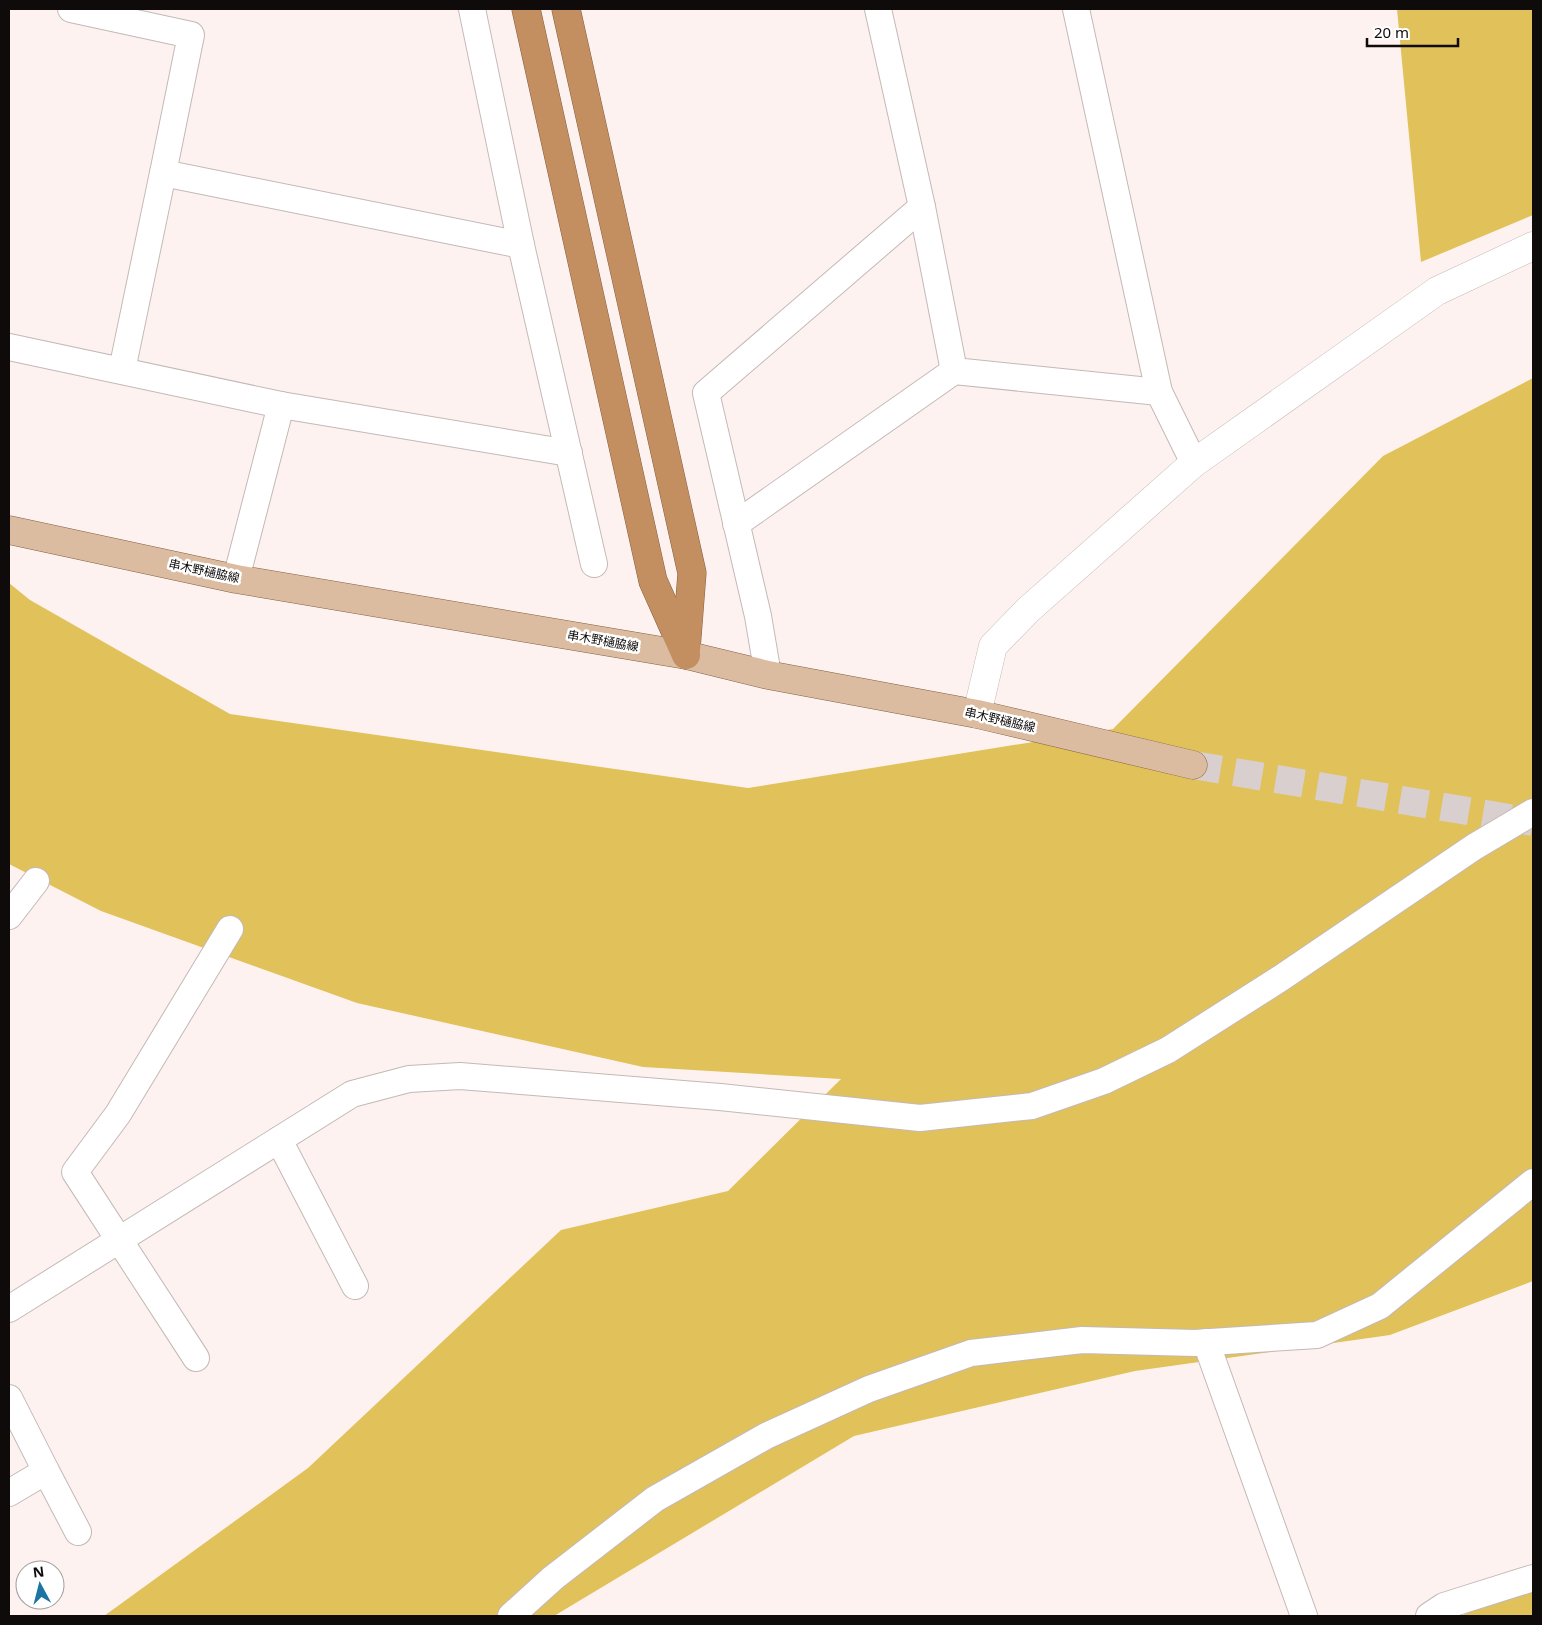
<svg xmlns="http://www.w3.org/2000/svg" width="1542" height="1625" font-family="'Noto Sans','Noto Sans JP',sans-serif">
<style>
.forest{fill:#e1c15a}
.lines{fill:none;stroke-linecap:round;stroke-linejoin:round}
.primary-tunnel{stroke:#d9cfce;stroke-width:28;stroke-dasharray:28 14;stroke-linecap:butt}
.minor-casing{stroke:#c3b9b7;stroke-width:28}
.tertiary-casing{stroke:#c3b9b7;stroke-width:29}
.primary-casing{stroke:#846142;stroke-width:29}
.motorway-casing{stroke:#846142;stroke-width:29}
.minor{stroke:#fff;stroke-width:26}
.tertiary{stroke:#fff;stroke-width:28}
.primary{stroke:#dcbca0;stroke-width:28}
.motorway{stroke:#c48f60;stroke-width:28}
.labels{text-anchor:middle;stroke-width:5;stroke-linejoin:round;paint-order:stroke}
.street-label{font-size:12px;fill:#0e0b0a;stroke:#fff}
</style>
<rect width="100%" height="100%" fill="#fdf2f0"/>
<g class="forest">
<polygon points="1397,9 1533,9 1533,215 1421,262"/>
<polygon points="1533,378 1533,1281 1390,1335 1135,1371 854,1436 554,1616 104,1616 308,1468 561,1230 728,1191 841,1079 643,1067 357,1003 101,911 9,864 9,583 30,600 230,714 748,788 1113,729 1383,456"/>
<polygon points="1533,1581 1533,1616 1461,1616"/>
</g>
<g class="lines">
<polyline class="primary-tunnel" points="1193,765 1533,822"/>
<g class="minor-casing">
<g id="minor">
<polyline points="71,9 191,35 163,173 521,245"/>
<polyline points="472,9 521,245 594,564"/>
<polyline points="878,9 922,207 954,371"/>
<polyline points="1076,9 1159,392 1194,463"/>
<polyline points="9,347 281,405"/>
<polyline points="122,370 163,173"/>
<polyline points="736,524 954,371 1159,392"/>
<polyline points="236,579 281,405 569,453"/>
<polyline points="768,675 758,616 706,393 922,207"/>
<polyline points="9,916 36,881"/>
<polyline points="279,1140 355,1286"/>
<polyline points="9,1309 352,1094 409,1079 460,1076 720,1097 920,1118 1032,1106 1104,1081 1168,1050 1281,978 1474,847 1533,812"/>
<polyline points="1206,1342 1304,1616"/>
<polyline points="196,1358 75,1172 118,1114 230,929"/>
<polyline points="9,1398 46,1471 9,1493"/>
<polyline points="46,1471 78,1532"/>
<polyline points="511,1616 553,1578 655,1499 766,1436 869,1389 971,1353 1082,1340 1195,1343 1317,1335 1380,1306 1533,1182"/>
<polyline points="1429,1616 1444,1606 1533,1578"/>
</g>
</g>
<g class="tertiary-casing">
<polyline id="tertiary" points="977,714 993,646 1028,610 1194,463 1437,291 1533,246"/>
</g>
<g class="primary-casing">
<polyline id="primary" points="9,530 236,579 686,655 768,675 977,714 1193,765"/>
</g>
<g class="motorway-casing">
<g id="motorway">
<polyline points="526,9 653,581 686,655"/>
<polyline points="566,9 692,573 686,650"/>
</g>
</g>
<use href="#minor" class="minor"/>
<use href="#tertiary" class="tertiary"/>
<use href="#primary" class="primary"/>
<use href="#motorway" class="motorway"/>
</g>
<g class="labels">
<g class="street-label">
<text transform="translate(204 571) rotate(12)" y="4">串木野樋脇線</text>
<text transform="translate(603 641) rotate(10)" y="4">串木野樋脇線</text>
<text transform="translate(1000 720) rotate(13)" y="4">串木野樋脇線</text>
</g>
</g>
<rect width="1542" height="1625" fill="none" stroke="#0e0b0a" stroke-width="20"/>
<g transform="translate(40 1585) rotate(353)"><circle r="24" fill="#ffffff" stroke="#9f9d9d"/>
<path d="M0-4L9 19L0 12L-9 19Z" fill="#1b74a3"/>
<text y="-8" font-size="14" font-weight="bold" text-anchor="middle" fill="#0e0b0a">N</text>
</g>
<path d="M1367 38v8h91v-8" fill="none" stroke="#0e0b0a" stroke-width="2.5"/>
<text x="1374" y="38" font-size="15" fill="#0e0b0a" stroke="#ffffff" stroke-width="4" paint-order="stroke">20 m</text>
</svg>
